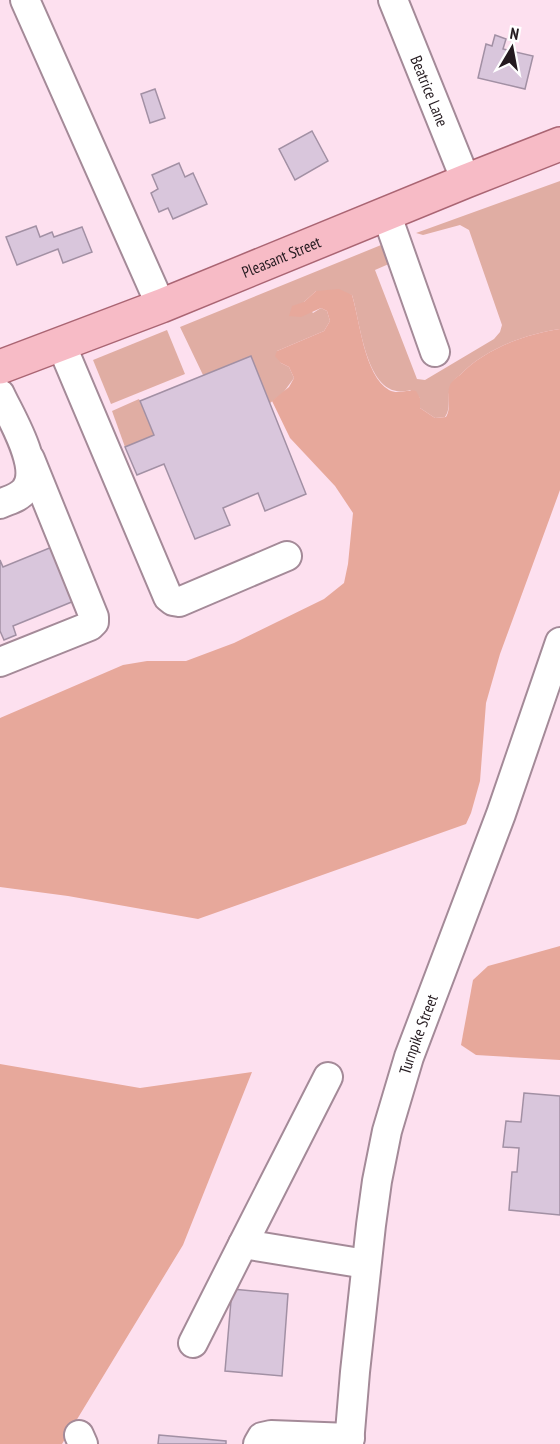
<svg xmlns="http://www.w3.org/2000/svg" width="560" height="1444" font-family="'PT Sans Narrow',sans-serif">
<style>
.green{fill:#e0ada3}
.forest{fill:#e7a89b}
.building{fill:#d9c6dc;stroke:#a290a4;stroke-width:1.5}
.lines{fill:none;stroke-linecap:round;stroke-linejoin:round}
.minor-casing{stroke:#a48a98;stroke-width:32}
.major-casing{stroke:#aa6573;stroke-width:36}
.minor{stroke:#fff;stroke-width:28}
.major{stroke:#f7bbc6;stroke-width:33}
.labels{text-anchor:middle;stroke-width:6;stroke-linejoin:round;paint-order:stroke}
.street-label{font-size:16px;fill:#241a1f;stroke:#fff}
</style>
<rect width="100%" height="100%" fill="#fde0ef"/>
<g class="green">
<path d="M 560,181 L 560,329 C 525,334 485,349 460,375 C 457,377 452,382 451,385 C 446,395 452,407 445,417 L 435,418 L 420,408 L 420,398 L 410,390 C 366,403 361,323 352,295 L 316,291 L 304,302 L 313,313 L 321,308 L 327,311 L 330,321 L 324,331 L 277,351 L 281,363 L 289,367 L 294,378 L 283,393 L 270,403 L 251,357 L 203,375 L 180,327 L 386,243 L 391,263 L 375,270 L 417,379 L 425,380 L 494,339 L 500,332 L 502,325 L 469,230 L 460,225 L 423,235 L 416,233 Z"/>
<polygon points="167,330 185,374 111,404 93,360"/>
<polygon points="139,399 154,435 125,447 112,411"/>
</g>
<g class="forest">
<path d="M 339,289 L 352,295 C 360,321 364,375 389,390 C 398,395 407,389 416,391 L 420,398 L 420,408 L 435,418 L 446,417 C 452,407 446,395 450,385 C 452,381 457,377 460,375 C 485,349 525,334 560,329 L 560,490 L 500,654 L 486,703 L 480,781 L 471,813 L 466,824 L 198,919 L 68,896 L 0,887 L 0,718 L 123,665 L 147,661 L 186,661 L 234,643 L 324,599 L 344,583 L 348,564 L 353,513 L 335,486 L 290,438 L 272,401 L 289,387 L 294,378 L 289,367 L 281,363 L 275,356 L 277,351 L 324,331 L 330,321 L 327,311 L 321,308 L 301,317 L 289,316 L 292,306 L 304,302 L 316,291 Z"/>
<polygon points="560,946 560,1060 476,1055 461,1045 473,980 488,966"/>
<polygon points="0,1064 140,1088 252,1072 183,1245 62,1444 0,1444"/>
</g>
<g class="building">
<polygon points="495,35 506,39 503,49 533,56 525,89 478,78 486,44 492,46"/>
<polygon points="155,89 165,118 150,123 141,94"/>
<polygon points="312,131 328,161 295,180 279,149"/>
<polygon points="179,163 185,177 193,173 207,204 173,219 168,208 159,212 151,193 158,189 152,175"/>
<polygon points="36,226 40,237 52,232 54,237 82,227 92,252 63,263 58,249 17,265 6,237"/>
<polygon points="251,356 306,494 265,511 258,493 223,508 230,525 195,539 164,464 137,475 125,447 154,435 140,401"/>
<polygon points="52,547 74,601 13,626 16,635 4,640 0,631 0,560 3,567"/>
<polygon points="524,1093 560,1096 560,1215 509,1210 512,1172 517,1172 519,1148 503,1147 506,1121 521,1122"/>
<polygon points="232,1289 288,1294 282,1376 225,1371"/>
<polygon points="159,1435 226,1441 226,1444 158,1444"/>
</g>
<g class="lines">
<g class="minor-casing">
<g id="minor">
<polyline points="25,0 161,306"/>
<path id="s1" d="M 393,0 L 466,181"/>
<polyline points="386,213 435,352"/>
<polyline points="61,344 168,597 173,601 179,602 287,556"/>
<path d="M 0,394 C 10,416 43,468 25,490 C 19,498 8,500 0,504"/>
<polyline points="0,662 90,626 94,622 94,617 30,459"/>
<polyline points="243,1244 328,1077"/>
<polyline points="193,1343 243,1244 366,1264"/>
<polyline points="79,1435 83,1444"/>
<polyline points="258,1444 262,1437 271,1435 350,1438"/>
<path id="s2" d="M 349,1444 L 355,1372 L 371,1225 L 377,1181 L 387,1131 L 409,1057 L 501,814 L 560,642"/>
</g>
</g>
<g class="major-casing">
<g id="major">
<path id="s3" d="M 0,367 L 161,306 L 466,181 L 560,144"/>
</g>
</g>
<use href="#minor" class="minor"/>
<use href="#major" class="major"/>
</g>
<g class="labels">
<g class="street-label">
<text dy="6" stroke="none"><textPath href="#s1" startOffset="98">Beatrice Lane</textPath></text>
<text dy="6" stroke="none"><textPath href="#s3" startOffset="302">Pleasant Street</textPath></text>
<text dy="6" stroke="none"><textPath href="#s2" startOffset="417">Turnpike Street</textPath></text>
</g>
</g>
<g transform="translate(512 48) rotate(10)" stroke="#ffffff" stroke-width="4.5" paint-order="stroke">
<path d="M0-4.5L10 22L0 15L-10 22Z" fill="#241a1f"/>
<text y="-9" font-size="16" font-weight="bold" text-anchor="middle" fill="#241a1f">N</text>
</g>
</svg>
